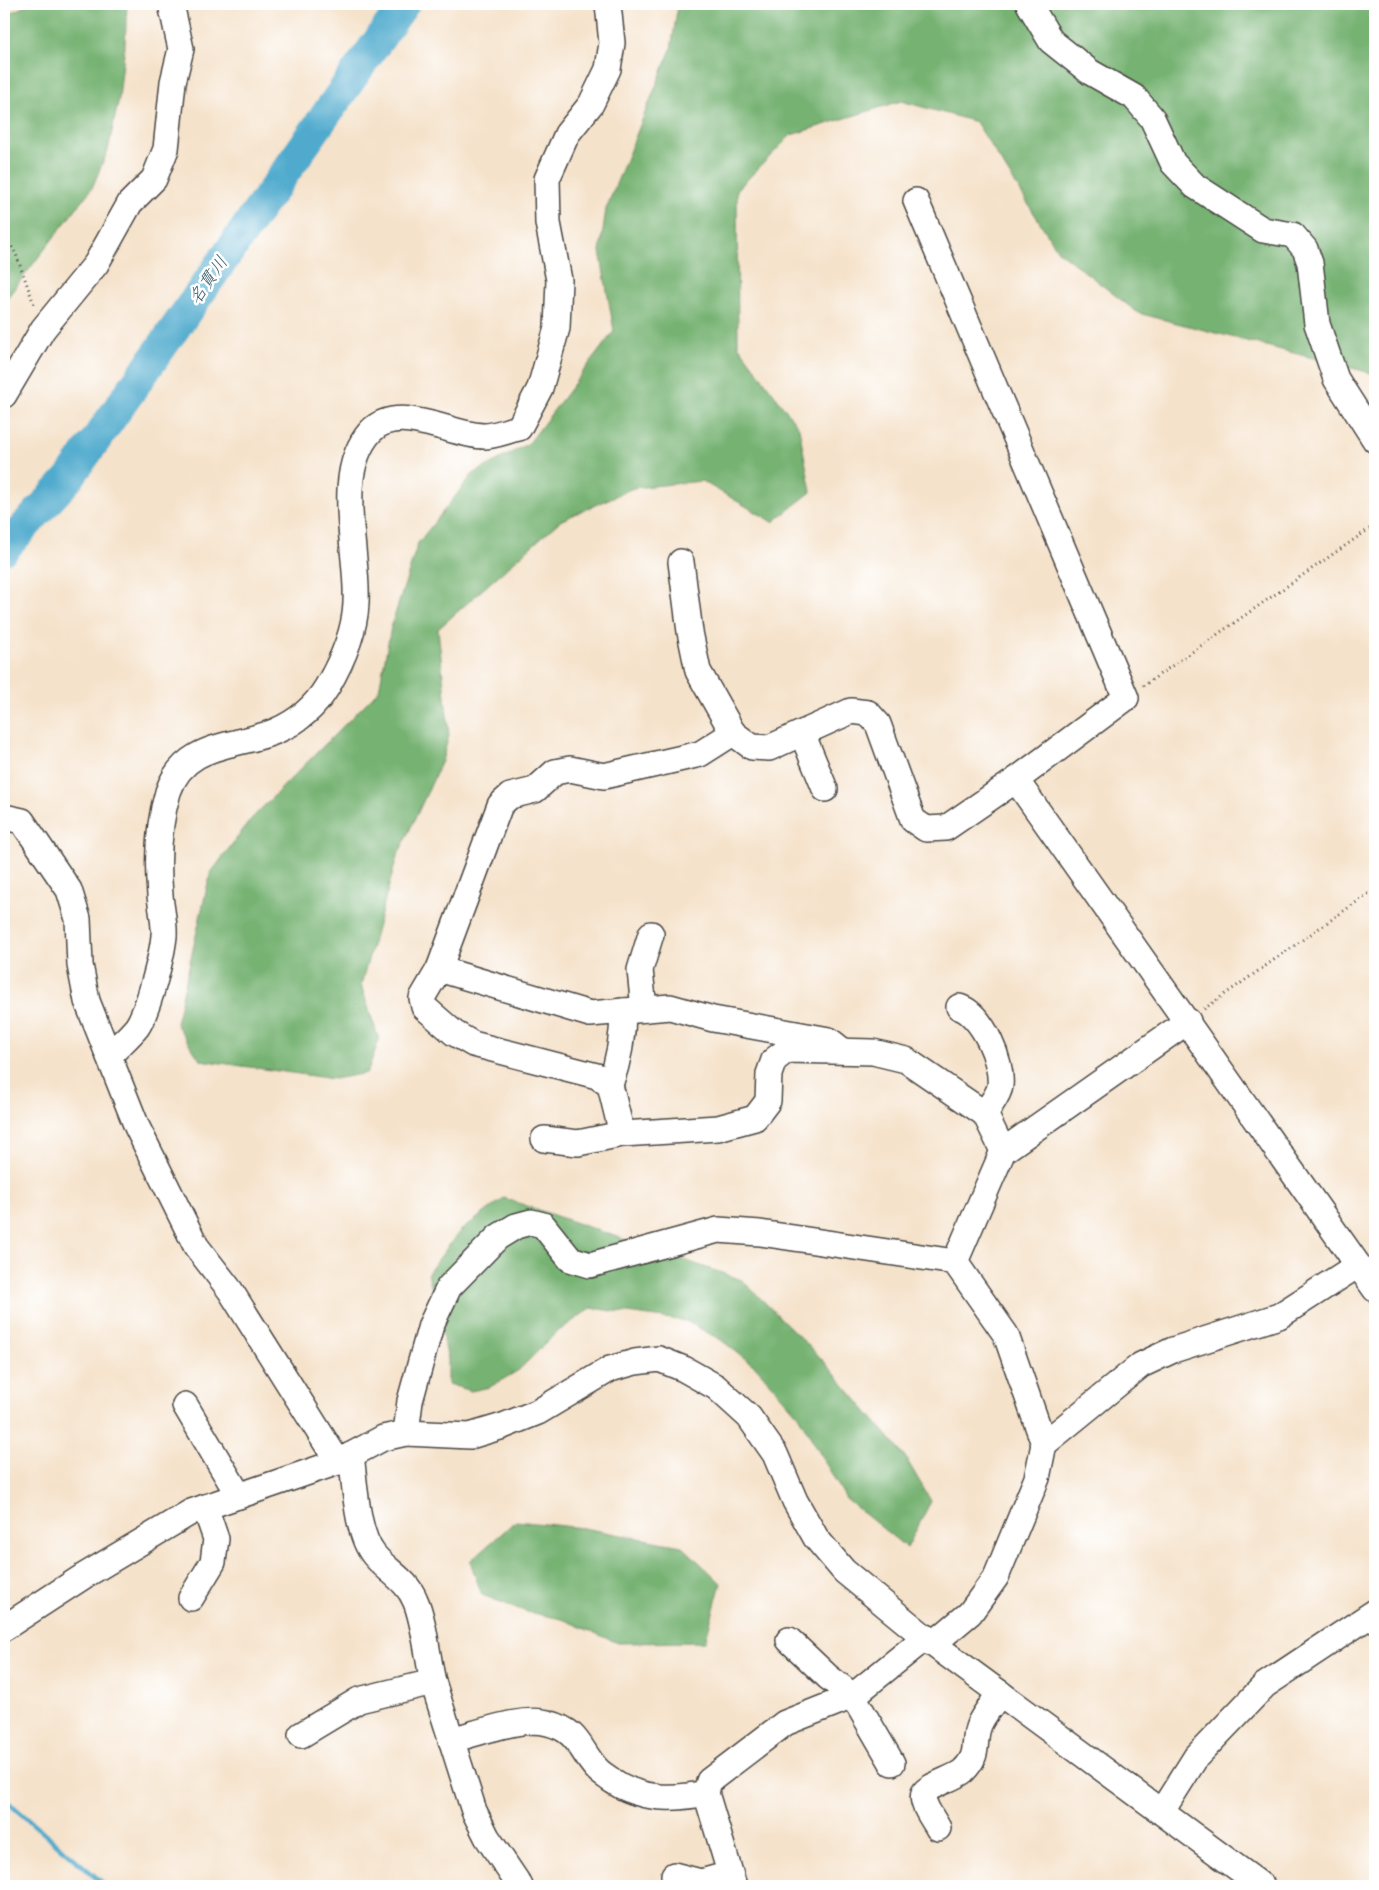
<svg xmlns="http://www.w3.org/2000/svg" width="1379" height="1890" font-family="Mali,'Klee One',sans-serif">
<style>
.forest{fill:#76b272;stroke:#506e4e}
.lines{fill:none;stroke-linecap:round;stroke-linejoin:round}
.stream{stroke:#4faacd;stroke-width:5}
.river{stroke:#4faacd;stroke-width:31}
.minor-casing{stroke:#494643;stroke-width:28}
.path{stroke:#494643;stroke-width:3;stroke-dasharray:1 4;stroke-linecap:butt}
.minor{stroke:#fff;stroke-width:25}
.labels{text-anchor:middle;stroke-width:5;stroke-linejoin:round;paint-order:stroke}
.water-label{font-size:18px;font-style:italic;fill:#395e6c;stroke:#fff}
</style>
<rect width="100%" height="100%" fill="#fff"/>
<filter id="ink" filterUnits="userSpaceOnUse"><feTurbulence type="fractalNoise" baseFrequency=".02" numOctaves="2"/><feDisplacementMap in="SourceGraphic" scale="10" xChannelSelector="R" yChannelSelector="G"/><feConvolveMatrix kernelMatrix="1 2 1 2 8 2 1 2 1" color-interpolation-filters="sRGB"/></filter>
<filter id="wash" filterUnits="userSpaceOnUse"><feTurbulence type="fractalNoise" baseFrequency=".0096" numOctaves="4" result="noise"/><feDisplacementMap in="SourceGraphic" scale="20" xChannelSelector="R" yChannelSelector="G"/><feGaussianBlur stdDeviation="1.12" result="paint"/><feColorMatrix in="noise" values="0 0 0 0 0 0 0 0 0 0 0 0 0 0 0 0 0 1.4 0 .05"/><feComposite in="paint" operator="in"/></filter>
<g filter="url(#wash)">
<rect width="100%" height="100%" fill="#f5e2ca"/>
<g class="forest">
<polygon points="29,4 127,4 125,44 119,98 108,150 92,188 4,302 4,16"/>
<polygon points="678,4 1375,4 1375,374 1138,313 1058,251 976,122 901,101 791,135 737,190 738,345 799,428 811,492 773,522 702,481 633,488 560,521 438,629 449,735 442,761 397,857 361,985 379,1040 367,1073 334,1079 200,1060 176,1024 210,874 251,819 379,690 391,627 418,543 473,474 529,443 614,331 600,251 606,209 671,49"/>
<polygon points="504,1198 742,1280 822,1359 904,1455 931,1501 907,1548 846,1499 798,1415 756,1367 721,1340 686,1321 591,1308 556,1333 519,1370 490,1387 471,1391 448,1384 448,1359 428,1273 459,1232"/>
<polygon points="516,1521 583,1528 682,1546 721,1583 705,1642 618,1643 562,1619 527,1612 482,1595 470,1561"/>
</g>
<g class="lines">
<polyline class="stream" points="4,1799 106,1886"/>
<polyline class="river" points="4,549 69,478 404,4"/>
</g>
</g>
<g filter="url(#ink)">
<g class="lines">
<g class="minor-casing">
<g id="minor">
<polyline points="1029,4 1051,41 1090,72 1134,97 1152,118 1173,163 1195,186 1263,230 1293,235 1305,249 1310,263 1317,324 1336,379 1375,440"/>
<polyline points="4,395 43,329 96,264 130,203 154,179 166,149 173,82 181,49 171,4"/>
<polyline points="733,733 752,747 769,748 851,711 868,713 878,724 913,820 926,829 946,828 1016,780 1126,698 916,201"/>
<polyline points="802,733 825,789"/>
<polyline points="1016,780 1375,1289"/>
<polyline points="4,817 22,821 69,890 78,919 80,965 87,1001 137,1127 196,1246 230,1290 338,1462"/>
<polyline points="439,969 500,805 510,796 535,790 555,772 570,769 604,776 700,754 733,733 698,671 690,632 681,562"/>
<path d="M 959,1007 C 982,1014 1003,1062 1000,1086 C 999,1095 989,1106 985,1114"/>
<polyline points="644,1009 640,970 651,934"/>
<path d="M 109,1056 C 118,1046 129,1037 137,1027 C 148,1011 162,956 164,936 C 165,923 161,908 160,895 C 157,861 158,825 168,792 C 185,741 236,748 276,731 C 297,722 315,707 327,687 C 341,663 355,631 356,603 C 359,551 332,474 371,431 C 399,402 452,436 484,436 C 495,436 508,430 519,428 L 540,388 L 557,328 L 559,280 L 548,223 L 547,179 L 567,134 L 591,104 L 608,69 L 612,43 L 608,4"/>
<path d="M 610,1085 C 619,1060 623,1038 623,1011"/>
<polyline points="622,1134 610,1085 597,1076 473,1044 454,1033 424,1007 422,998 439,969 590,1014 670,1007 713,1019 829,1040 843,1051"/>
<polyline points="544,1139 578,1143 622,1134 718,1128 755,1118 768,1101 769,1074 774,1060 787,1050 873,1052 906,1060 985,1114 1003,1151"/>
<polyline points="955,1262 1003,1151 1188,1021"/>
<polyline points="185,1405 239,1496"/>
<polyline points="406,1433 410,1401 431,1325 449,1287 498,1237 516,1226 531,1222 543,1225 570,1259 590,1265 718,1230 760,1233 955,1262 1006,1335 1044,1444 1037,1478 996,1577 970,1613 933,1644"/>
<polyline points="1044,1444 1141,1365 1173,1350 1279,1316 1358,1265"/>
<polyline points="191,1598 213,1562 216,1539 205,1507"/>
<polyline points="4,1628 84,1576 191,1512 338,1462 383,1438 406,1433 470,1436 503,1426 538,1412 610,1369 635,1362 659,1359 684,1369 716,1387 749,1417 775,1454 795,1501 816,1538 844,1571 933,1644 1262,1886"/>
<polyline points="789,1640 828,1677 853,1696 892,1763"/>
<polyline points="433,1682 474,1811 487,1837 520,1886"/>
<path d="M 301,1735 L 359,1700 L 433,1682 C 428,1660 424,1619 415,1600 C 407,1580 387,1571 374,1555 C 356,1533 355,1483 351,1455"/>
<path d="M 451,1740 C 479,1733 521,1716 548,1723 C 579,1731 579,1749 596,1768 C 600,1773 606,1776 611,1780 C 640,1800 672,1800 706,1793"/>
<polyline points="1162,1811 1196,1757 1265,1685 1375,1612"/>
<path d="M 938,1828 C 934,1820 920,1803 924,1793 C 927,1786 955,1778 963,1771 C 981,1754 972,1742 979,1725 C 983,1714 994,1703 1000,1693"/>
<polyline points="674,1875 701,1882 730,1874"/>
<polyline points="734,1886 706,1793 709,1781 785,1723 853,1696 926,1637"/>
</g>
</g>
<g class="path">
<polyline points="4,234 16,254 35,307"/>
<polyline points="1143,686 1375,525"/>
<polyline points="1204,1009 1375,889"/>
</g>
<use href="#minor" class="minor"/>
</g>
</g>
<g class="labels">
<g class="water-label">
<text transform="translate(208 280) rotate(-55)" y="6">名貫川</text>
</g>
</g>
<rect width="1379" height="1890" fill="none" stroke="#fff" stroke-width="20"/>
</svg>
